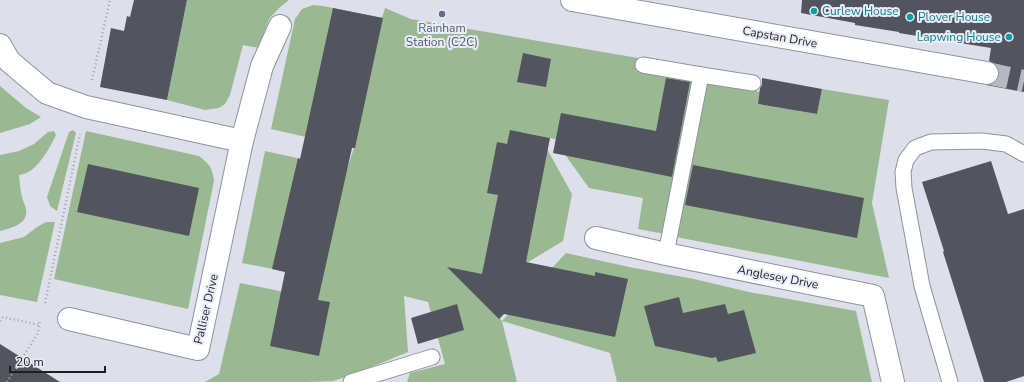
<svg xmlns="http://www.w3.org/2000/svg" width="1024" height="382" font-family="'Nunito Sans',sans-serif">
<style>
.green{fill:#9ab891}
.building{fill:#53555e}
.lines{fill:none;stroke-linecap:round;stroke-linejoin:round}
.street-tunnel{stroke:#b7b9c2;stroke-width:22;stroke-dasharray:22 11;stroke-linecap:butt}
.lane-casing{stroke:#90939d;stroke-width:17}
.street-casing{stroke:#90939d;stroke-width:24}
.path{stroke:#a0a3ab;stroke-width:2.5;stroke-dasharray:1 3;stroke-linecap:butt}
.lane{stroke:#fff;stroke-width:15}
.street{stroke:#fff;stroke-width:22}
.culture-dot{fill:#0f9aa8;stroke:#eaedf8;stroke-width:1.5}
.service-dot{fill:#5c6f8a;stroke:#eaedf8;stroke-width:1.5}
.labels{text-anchor:middle;stroke-width:4;stroke-linejoin:round;paint-order:stroke}
.culture-label{font-size:12px;fill:#0d838f;stroke:#eaedf8;text-anchor:start}
.service-label{font-size:12px;fill:#4e5e75;stroke:#eaedf8}
.street-label{font-size:12px;fill:#1d1f22;stroke:#eaedf8}
</style>
<rect width="100%" height="100%" fill="#dde0ea"/>
<g class="green">
<polygon points="187,0 289,0 280,7 269,19 259,48 243,45 230,95 225,104 219,108 205,110 167,100"/>
<polygon points="313,5 323,6 382,18 385,8 411,19 638,58 636,71 693,81 665,234 638,229 643,198 589,188 566,156 569,142 521,132 547,149 572,194 563,241 525,264 486,257 484,263 521,296 500,318 502,321 566,253 629,267 694,279 749,292 856,311 872,382 617,382 610,353 502,321 517,382 407,382 410,373 445,364 428,302 404,296 408,352 352,375 333,381 308,382 205,382 219,374 240,283 318,299 322,280 273,269 242,263 265,151 347,169 354,148 271,129 295,19 302,9"/>
<polygon points="706,80 760,92 758,104 817,114 822,89 889,100 872,203 889,278 676,237"/>
<polygon points="0,86 26,108 41,117 30,124 0,133"/>
<polygon points="73,130 76,133 57,211 50,206 47,197 69,132"/>
<path d="M 54,131 L 56,135 C 51,146 39,167 28,172 C 25,174 21,174 19,175 C 20,182 20,190 22,197 C 23,201 25,205 26,209 C 29,224 11,228 0,231 L 0,155 L 19,151 L 34,144 L 48,132 Z"/>
<path d="M 86,131 L 199,156 C 210,165 212,167 214,181 L 188,309 L 54,279 Z"/>
<polygon points="46,222 55,222 37,302 0,295 0,243 24,237 37,227"/>
</g>
<g class="building">
<polygon points="134,0 187,0 167,100 100,87 111,28 124,31 127,16 130,17"/>
<polygon points="802,0 1024,0 1024,92 986,85 992,85 996,81 999,75 999,69 995,64 989,61 991,48 899,33 899,32 855,25 855,23 801,13"/>
<polygon points="333,8 383,18 355,148 352,148 318,300 330,302 319,356 270,346 285,272 272,269 298,158 300,159"/>
<polygon points="523,53 551,59 546,87 517,82"/>
<polygon points="666,78 690,82 672,177 553,153 561,113 656,131"/>
<polygon points="762,78 822,89 817,114 758,104 760,88 762,85"/>
<polygon points="510,130 550,138 526,262 595,276 595,272 628,279 615,337 504,314 499,319 447,267 482,274 498,195 487,193 497,142 507,144"/>
<polygon points="991,161 1008,214 1024,209 1024,376 1006,382 984,382 943,252 944,251 922,182"/>
<polygon points="88,164 199,188 189,236 77,212"/>
<polygon points="693,165 864,198 857,238 685,205"/>
<polygon points="679,297 683,313 725,304 728,314 744,310 756,353 718,362 716,357 712,358 655,346 644,306"/>
<polygon points="457,304 464,330 418,344 411,318"/>
<polygon points="0,344 60,382 0,382"/>
</g>
<g class="lines">
<polyline class="street-tunnel" points="987,73 1024,81"/>
<g class="lane-casing">
<g id="lane">
<polyline points="643,65 701,75"/>
<polyline points="666,254 701,75 753,83"/>
<polyline points="351,382 432,357"/>
<polyline points="950,382 922,286 904,188 903,172 906,160 915,148 931,142 982,141 1006,144 1024,154"/>
</g>
</g>
<g class="street-casing">
<g id="street">
<polyline points="572,0 987,73"/>
<polyline points="0,45 9,61 47,93 86,107 242,141"/>
<polyline points="596,238 666,254 873,296 893,382"/>
<polyline points="69,319 198,349 242,141 262,66 280,26"/>
</g>
</g>
<g class="path">
<polyline points="92,80 110,0"/>
<polyline points="45,303 80,134"/>
<polyline points="0,321 3,317 39,325"/>
<polyline points="7,382 38,333 40,322"/>
</g>
<use href="#lane" class="lane"/>
<use href="#street" class="street"/>
</g>
<g class="culture-dot">
<circle cx="814" cy="11" r="4"/>
<circle cx="910" cy="17" r="4"/>
<circle cx="1009" cy="37" r="4"/>
</g>
<circle class="service-dot" cx="442" cy="14" r="4"/>
<g class="labels">
<g class="culture-label">
<text x="822" y="15">Curlew House</text>
<text x="918" y="21">Plover House</text>
<text x="1001" y="41" text-anchor="end">Lapwing House</text>
</g>
<g class="service-label">
<text x="442" y="32">Rainham<tspan x="442" dy="14">Station (C2C)</tspan></text>
</g>
<g class="street-label">
<text transform="translate(780 37) rotate(10)" y="4">Capstan Drive</text>
<text transform="translate(778 277) rotate(11)" y="4">Anglesey Drive</text>
<text transform="translate(206 309) rotate(-77)" y="4">Palliser Drive</text>
</g>
</g>
<path d="M10 366v6h95v-6" fill="none" stroke="#1d1f22" stroke-width="2"/>
<text x="16" y="366" font-size="12" fill="#1d1f22" stroke="#eaedf8" stroke-width="3" paint-order="stroke">20 m</text>
</svg>
